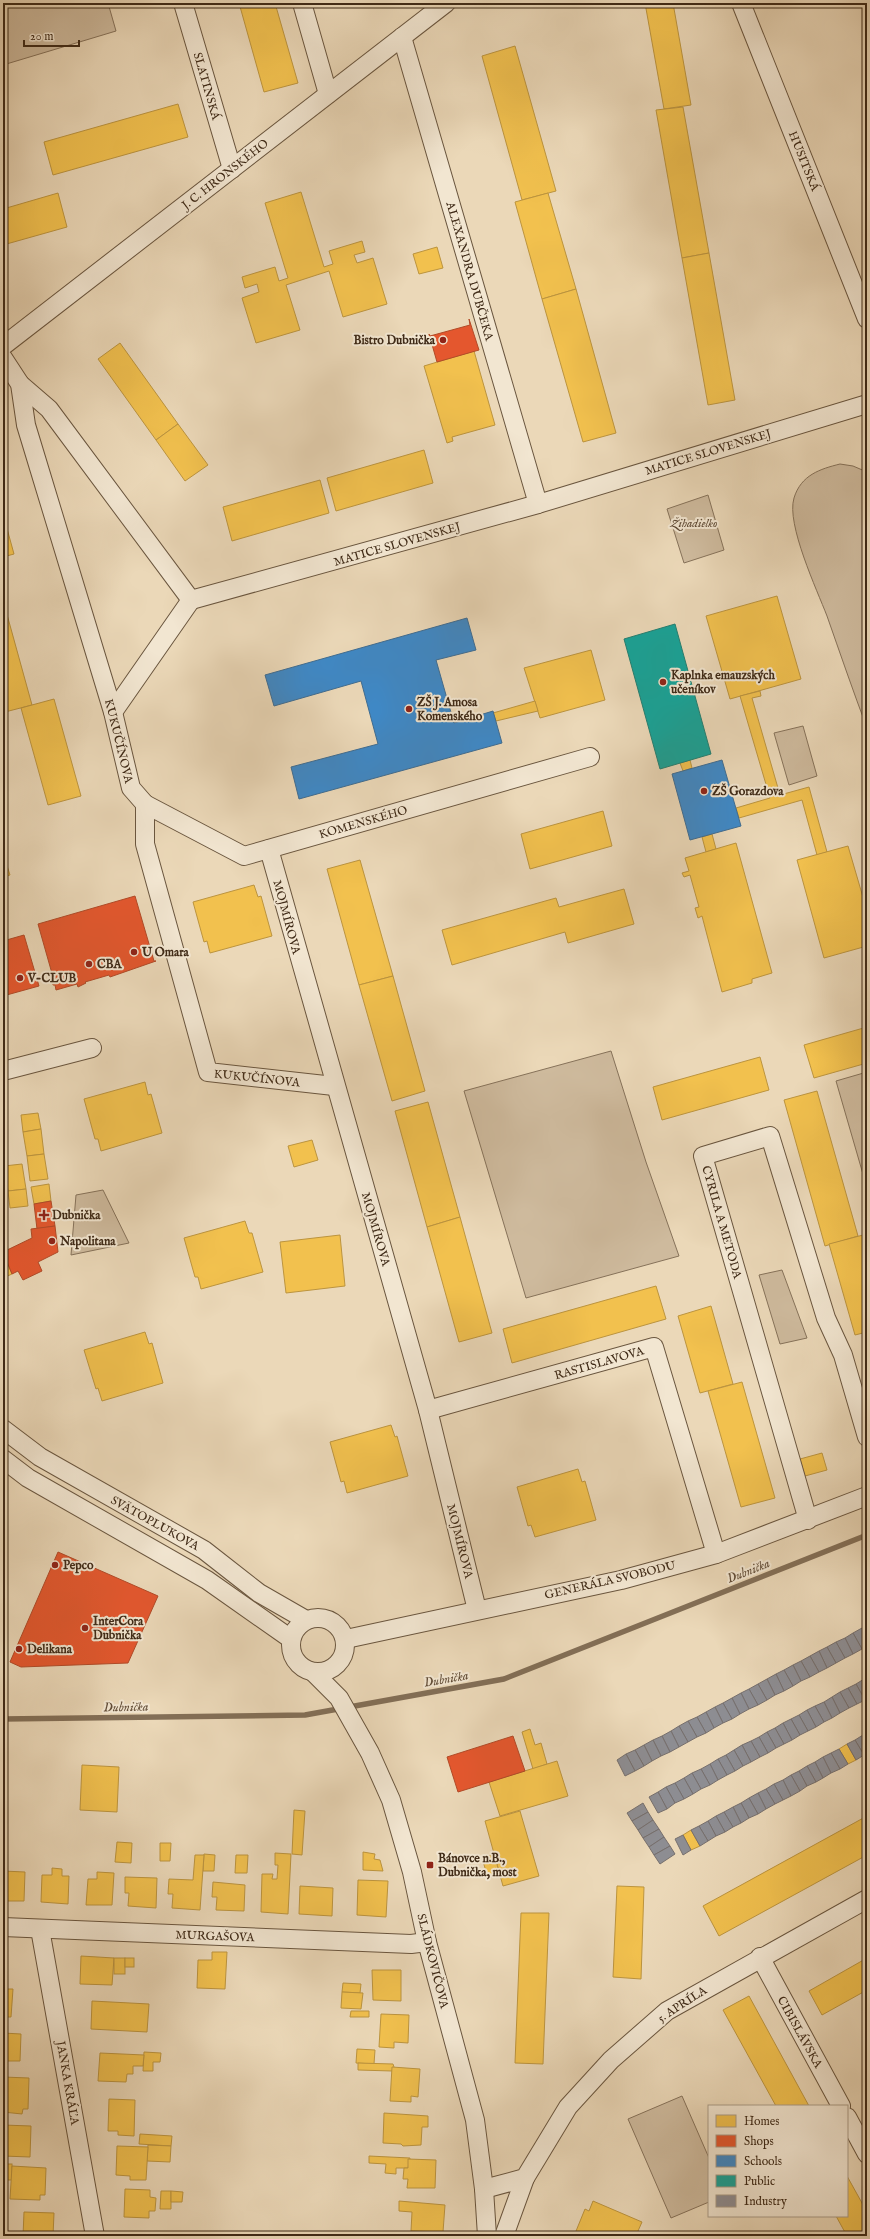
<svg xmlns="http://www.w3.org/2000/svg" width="870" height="2239" font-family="'IM FELL English',serif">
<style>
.green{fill:#ceba9d;stroke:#86725a}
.homes{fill:#f2c14e;stroke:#bc943e}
.shops{fill:#e4572e;stroke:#b24a27}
.schools{fill:#3f88c5;stroke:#3f6c91}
.public{fill:#17a398;stroke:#237f71}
.industry{fill:#8d8d92;stroke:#766f6d}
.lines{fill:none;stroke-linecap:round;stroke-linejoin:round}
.stream{stroke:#836f57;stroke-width:5.5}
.minor-casing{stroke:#6a563f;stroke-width:20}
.minor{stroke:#f2e6d1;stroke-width:18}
.poi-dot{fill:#8f2418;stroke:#f2e6d1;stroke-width:1.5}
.labels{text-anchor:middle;stroke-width:4;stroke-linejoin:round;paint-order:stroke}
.street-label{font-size:12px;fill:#3f2a17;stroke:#f2e6d1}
.poi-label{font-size:12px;font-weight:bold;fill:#3f2a17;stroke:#f2e6d1;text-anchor:start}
.park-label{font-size:12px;font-style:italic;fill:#5c4732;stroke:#f2e6d1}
.water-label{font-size:13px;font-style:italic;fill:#614c37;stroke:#f2e6d1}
</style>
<rect width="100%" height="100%" fill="#ebd8b8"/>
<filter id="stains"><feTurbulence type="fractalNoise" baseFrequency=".005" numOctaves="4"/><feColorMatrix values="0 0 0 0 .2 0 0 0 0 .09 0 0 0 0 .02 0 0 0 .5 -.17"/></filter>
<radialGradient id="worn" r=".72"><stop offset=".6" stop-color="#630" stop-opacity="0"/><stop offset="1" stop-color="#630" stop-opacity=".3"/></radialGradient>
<g class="green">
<polygon points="3,3 108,3 116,31 3,65"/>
<path d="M 840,464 L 853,466 L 867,472 L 867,728 C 853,691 840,653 827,616 C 817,590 786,524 794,498 C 801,475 820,469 840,464 Z"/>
<polygon points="708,495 724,550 684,563 667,509"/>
<polygon points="803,726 817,776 789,785 774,733"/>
<polygon points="611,1051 646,1162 679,1256 526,1298 464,1091"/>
<polygon points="867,1072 867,1188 836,1081"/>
<polygon points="103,1190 129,1243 71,1255 76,1195"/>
<polygon points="782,1270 807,1338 780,1344 759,1275"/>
<polygon points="682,2096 709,2158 709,2202 671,2218 628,2119"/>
</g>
<g class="homes">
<polygon points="239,3 275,3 298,83 264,92"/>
<polygon points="645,3 673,3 691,105 664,109"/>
<polygon points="515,46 556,191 522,200 482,56"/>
<polygon points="178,104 188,137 53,175 44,142"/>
<polygon points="683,107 709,253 682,258 656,110"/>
<polygon points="301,192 324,267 333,264 329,251 362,241 365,252 354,255 357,263 373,258 387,304 343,317 329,271 286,285 300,330 256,343 242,298 259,292 257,284 245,288 242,277 275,267 279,281 288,278 265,203"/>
<polygon points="58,193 67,227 3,245 3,209"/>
<polygon points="548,193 576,289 542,299 515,202"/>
<polygon points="437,247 443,268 419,274 413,254"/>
<polygon points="709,253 735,400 708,405 682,258"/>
<polygon points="576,289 616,433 583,442 542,299"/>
<polygon points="120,343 178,424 156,440 98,359"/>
<polygon points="474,351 495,425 452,437 453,441 447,443 424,366"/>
<polygon points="178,424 208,465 185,481 156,440"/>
<polygon points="424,450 433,483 336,511 327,478"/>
<polygon points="320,480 329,513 232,541 223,507"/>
<polygon points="3,514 14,554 3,557"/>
<polygon points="777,596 801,679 730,699 706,616"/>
<polygon points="3,600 32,705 5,712 3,704"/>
<polygon points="591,650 605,700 540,718 524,668"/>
<polygon points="760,691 761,696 752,698 780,795 809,787 827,852 817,855 802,800 739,818 736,808 770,798 740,696"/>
<polygon points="54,699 81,796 48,805 21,708"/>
<polygon points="535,701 538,711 496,721 493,713"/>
<polygon points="690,760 692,768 683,771 680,763"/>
<polygon points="603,811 612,846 530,869 521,834"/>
<polygon points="712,834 716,849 706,852 702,837"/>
<polygon points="736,843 772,973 752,979 752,983 722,992 702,916 698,918 695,908 699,907 690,875 684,877 682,873 689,871 685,858"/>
<polygon points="848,846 867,911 867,946 824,958 797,860"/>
<polygon points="3,853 10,875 3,877"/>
<polygon points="360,860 393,976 359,985 327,869"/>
<polygon points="254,885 258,897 261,896 272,936 210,953 207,941 204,942 193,902"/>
<polygon points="624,889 634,924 568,943 565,932 452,965 442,930 556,898 559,907"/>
<polygon points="393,976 425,1091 392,1101 359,985"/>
<polygon points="867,1027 867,1063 814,1078 804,1045"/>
<polygon points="760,1057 769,1090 662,1120 653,1087"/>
<polygon points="145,1082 148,1095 151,1094 162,1133 101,1151 98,1139 95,1139 84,1099"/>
<polygon points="817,1091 858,1236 825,1246 784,1100"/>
<polygon points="428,1102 460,1217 427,1227 395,1111"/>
<polygon points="38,1113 41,1129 23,1132 21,1115"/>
<polygon points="41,1129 44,1154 27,1156 23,1132"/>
<polygon points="312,1140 318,1160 294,1167 288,1146"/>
<polygon points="44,1154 48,1179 30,1181 27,1156"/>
<polygon points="22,1164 26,1189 8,1191 4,1166"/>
<polygon points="49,1184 51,1201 34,1204 31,1187"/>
<polygon points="26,1189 28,1206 10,1208 8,1191"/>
<polygon points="460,1217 492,1333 459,1342 427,1227"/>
<polygon points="245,1221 249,1233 252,1233 263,1272 201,1289 198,1277 195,1277 184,1238"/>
<polygon points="340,1235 345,1286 286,1293 280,1242"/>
<polygon points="863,1235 867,1251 867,1332 855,1335 829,1244"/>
<polygon points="3,1258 5,1258 12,1274 3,1278"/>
<polygon points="656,1286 666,1319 512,1363 503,1329"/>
<polygon points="711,1306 733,1384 700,1393 678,1316"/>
<polygon points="145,1332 149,1344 152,1343 163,1383 102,1401 98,1388 96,1389 84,1350"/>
<polygon points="742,1382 775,1498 741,1507 708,1391"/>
<polygon points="391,1425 395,1437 397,1436 408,1476 347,1493 344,1481 341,1482 330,1442"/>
<polygon points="822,1453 827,1470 805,1476 800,1459"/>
<polygon points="578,1469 582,1482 585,1481 596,1520 535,1537 531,1525 528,1526 517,1487"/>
<polygon points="530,1729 535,1745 541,1743 547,1764 533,1769 522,1732"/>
<polygon points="847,1744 856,1760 848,1764 839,1749"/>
<polygon points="557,1761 568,1796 500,1816 489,1782"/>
<polygon points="82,1765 119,1767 117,1812 80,1810"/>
<polygon points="294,1810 305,1811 302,1855 292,1854"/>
<polygon points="520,1811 539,1876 503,1886 485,1821"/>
<polygon points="867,1816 867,1855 719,1936 703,1906"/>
<polygon points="691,1830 700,1846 691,1850 683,1835"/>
<polygon points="117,1842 132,1843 131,1863 115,1862"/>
<polygon points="160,1843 171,1843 170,1861 160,1861"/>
<polygon points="363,1852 375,1854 374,1859 380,1860 383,1871 363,1870"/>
<polygon points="275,1853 291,1854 288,1914 261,1912 262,1874 273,1874 272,1879 277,1879 278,1865 275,1865"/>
<polygon points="204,1854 215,1855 214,1871 203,1871"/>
<polygon points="494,1854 500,1875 488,1878 482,1858"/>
<polygon points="195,1855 204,1855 200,1910 172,1908 173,1894 168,1894 169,1879 193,1880"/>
<polygon points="236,1855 248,1855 247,1873 235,1873"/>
<polygon points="52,1868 62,1869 62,1876 69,1876 68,1904 41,1902 42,1875 52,1875"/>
<polygon points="3,1871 25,1872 24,1901 3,1901"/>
<polygon points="97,1872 114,1873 112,1905 86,1905 88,1879 97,1879"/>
<polygon points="125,1877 157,1878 156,1908 128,1906 129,1893 125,1893"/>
<polygon points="358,1880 388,1881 386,1917 357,1915"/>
<polygon points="213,1882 245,1885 244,1911 216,1910 217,1897 212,1897"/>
<polygon points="300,1886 333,1888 332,1916 299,1914"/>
<polygon points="617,1886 644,1887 641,1979 613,1977"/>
<polygon points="521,1913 549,1913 543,2064 515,2063"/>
<polygon points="212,1952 227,1952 225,1989 197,1988 198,1960 212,1960"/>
<polygon points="3,1953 6,1953 5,1978 3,1978"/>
<polygon points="81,1956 114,1958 112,1985 80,1984"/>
<rect x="114" y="1958" width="11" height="16"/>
<rect x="125" y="1958" width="9" height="9"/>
<polygon points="867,1958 867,1990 822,2015 809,1991"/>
<polygon points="372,1970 401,1970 401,2001 373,2000"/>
<polygon points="343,1983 361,1984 360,1993 342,1992"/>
<polygon points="3,1989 13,1989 11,2017 3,2017"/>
<polygon points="342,1992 363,1993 361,2009 341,2008"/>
<polygon points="749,1996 809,2106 776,2106 723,2010"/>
<polygon points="92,2001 149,2004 147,2032 91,2029"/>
<polygon points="351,2011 369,2011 369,2017 350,2017"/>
<polygon points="381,2014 409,2015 408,2043 394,2042 394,2048 379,2047"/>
<polygon points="3,2033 21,2034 20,2061 6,2061 5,2067 3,2067"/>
<polygon points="357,2049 375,2050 374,2064 356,2063"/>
<polygon points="144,2052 161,2053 160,2062 153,2062 153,2071 143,2071"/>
<polygon points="100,2053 144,2055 143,2066 133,2066 133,2074 127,2074 126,2082 98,2081"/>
<polygon points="358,2063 393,2064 394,2067 392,2071 358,2070"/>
<polygon points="392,2067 420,2069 418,2097 411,2096 411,2102 390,2101"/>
<polygon points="3,2077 29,2078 28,2109 23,2109 22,2114 3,2112"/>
<polygon points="109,2099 135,2100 134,2136 118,2135 118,2131 108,2131"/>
<polygon points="384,2113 428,2116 428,2127 422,2127 421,2145 403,2146 401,2144 383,2143"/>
<polygon points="3,2125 31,2126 30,2157 3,2156"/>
<polygon points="140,2134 172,2136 171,2146 139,2144"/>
<polygon points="148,2145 171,2146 170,2162 147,2161"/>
<polygon points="117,2146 148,2147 146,2180 130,2180 130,2176 116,2175"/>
<polygon points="369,2156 410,2158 408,2168 396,2168 396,2174 385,2173 386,2164 369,2163"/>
<polygon points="408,2159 436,2160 435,2188 407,2188 408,2179 403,2179 404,2168 408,2168"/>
<rect x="3" y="2164" width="9" height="16"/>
<polygon points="12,2166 46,2168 45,2195 40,2195 40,2200 10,2199"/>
<polygon points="847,2176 867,2212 867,2236 847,2236 836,2216 847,2216"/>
<polygon points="125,2189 150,2190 150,2197 156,2198 155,2211 149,2211 149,2218 124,2217"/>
<polygon points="161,2191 171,2191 171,2209 160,2209"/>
<polygon points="171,2191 183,2192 182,2202 171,2202"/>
<polygon points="399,2201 445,2205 443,2232 411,2231 412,2212 399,2211"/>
<polygon points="593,2201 642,2222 638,2231 641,2233 640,2236 574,2236 585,2209 589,2211"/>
<polygon points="24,2212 54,2213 53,2236 23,2236"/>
<polygon points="128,2233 162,2235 162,2236 128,2236"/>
</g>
<g class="shops">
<polygon points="469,319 479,350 437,362 429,334 430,336 470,325"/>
<polygon points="135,896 154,961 156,961 110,977 109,975 85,982 86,983 78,987 77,984 56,990 55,985 53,985 51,977 53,977 38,924"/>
<polygon points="24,935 39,986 3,996 3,941"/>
<polygon points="51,1201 55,1226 37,1229 34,1204"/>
<polygon points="55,1226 58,1252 38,1262 42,1271 23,1280 18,1271 12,1274 3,1252 32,1238 31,1229"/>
<polygon points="58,1552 158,1596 128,1663 21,1667 10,1662"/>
<polygon points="513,1736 525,1771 458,1792 447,1757"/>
</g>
<g class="schools">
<polygon points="467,618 476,650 436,660 454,723 493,711 502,743 299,799 291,767 378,744 361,681 274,706 265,675"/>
<polygon points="722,760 741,826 690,840 672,774"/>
</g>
<polygon class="public" points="675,624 711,754 660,769 624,639"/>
<g class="industry">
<polygon points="862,1628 867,1638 867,1646 862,1649 853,1633"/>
<polygon points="853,1633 862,1649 853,1654 845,1638"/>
<polygon points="845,1638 853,1654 845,1658 836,1642"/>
<polygon points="836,1642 845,1658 836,1663 827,1647"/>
<polygon points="827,1647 836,1663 827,1668 819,1651"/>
<polygon points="819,1651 827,1668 819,1672 810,1656"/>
<polygon points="810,1656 819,1672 810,1677 801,1661"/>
<polygon points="801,1661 810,1677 801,1681 793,1665"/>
<polygon points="793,1665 801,1681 793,1686 784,1670"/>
<polygon points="784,1670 793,1686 784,1691 776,1674"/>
<polygon points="776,1674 784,1691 775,1695 767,1679"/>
<polygon points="767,1679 775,1695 767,1700 758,1684"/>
<polygon points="864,1679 867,1684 867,1698 865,1700 856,1684"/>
<polygon points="758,1684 767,1700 758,1705 749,1689"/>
<polygon points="856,1684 865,1700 857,1704 848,1688"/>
<polygon points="848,1688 857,1704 849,1708 840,1692"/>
<polygon points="749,1689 758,1705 749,1709 741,1693"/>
<polygon points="840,1692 849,1708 840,1713 832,1697"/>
<polygon points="741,1693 749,1709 740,1714 732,1698"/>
<polygon points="832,1697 840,1713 832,1718 824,1702"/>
<polygon points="732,1698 740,1714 732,1719 723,1703"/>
<polygon points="824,1702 832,1718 824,1722 815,1706"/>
<polygon points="723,1703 732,1719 723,1723 715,1707"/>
<polygon points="815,1706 824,1722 816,1727 807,1710"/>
<polygon points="715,1707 723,1723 714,1728 706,1712"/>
<polygon points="807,1710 816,1727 808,1731 799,1715"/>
<polygon points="706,1712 714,1728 706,1733 697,1717"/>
<polygon points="799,1715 808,1731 800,1735 791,1719"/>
<polygon points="697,1717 706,1733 697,1737 688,1721"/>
<polygon points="791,1719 800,1735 792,1740 783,1723"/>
<polygon points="688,1721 697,1737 688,1742 679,1726"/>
<polygon points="783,1723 792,1740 784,1744 775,1728"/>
<polygon points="679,1726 688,1742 679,1747 671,1731"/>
<polygon points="775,1728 784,1744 776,1748 767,1732"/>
<polygon points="671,1731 679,1747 670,1752 662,1736"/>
<polygon points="767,1732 776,1748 768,1753 759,1737"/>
<polygon points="863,1735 867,1742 867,1754 864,1755 855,1740"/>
<polygon points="662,1736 670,1752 661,1756 653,1740"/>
<polygon points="759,1737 768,1753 760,1757 751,1741"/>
<polygon points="653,1740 661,1756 652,1761 644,1745"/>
<polygon points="855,1740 864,1755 856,1760 847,1744"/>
<polygon points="751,1741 760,1757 751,1762 742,1745"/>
<polygon points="644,1745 652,1761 644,1766 635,1750"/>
<polygon points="742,1745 751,1762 743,1766 734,1750"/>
<polygon points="839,1749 848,1764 840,1769 831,1753"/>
<polygon points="635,1750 644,1766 635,1771 626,1754"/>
<polygon points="734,1750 743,1766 735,1771 726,1755"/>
<polygon points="831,1753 840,1769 831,1773 823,1757"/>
<polygon points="626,1754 635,1771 625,1776 617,1760"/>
<polygon points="726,1755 735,1771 727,1775 718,1759"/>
<polygon points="823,1757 831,1773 823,1778 815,1762"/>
<polygon points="718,1759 727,1775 718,1780 710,1764"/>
<polygon points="815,1762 823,1778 816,1782 807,1766"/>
<polygon points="710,1764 718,1780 710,1785 701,1769"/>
<polygon points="807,1766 816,1782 807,1786 799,1771"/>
<polygon points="701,1769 710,1785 701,1789 692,1773"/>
<polygon points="799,1771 807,1786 800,1791 791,1775"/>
<polygon points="692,1773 701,1789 693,1794 684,1778"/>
<polygon points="791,1775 800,1791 791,1796 783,1780"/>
<polygon points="684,1778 693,1794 684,1799 675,1783"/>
<polygon points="783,1780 791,1796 783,1800 774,1784"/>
<polygon points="675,1783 684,1799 675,1803 666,1787"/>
<polygon points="774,1784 783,1800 775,1804 766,1789"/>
<polygon points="666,1787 675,1803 667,1809 658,1792"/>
<polygon points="766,1789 775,1804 766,1809 758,1793"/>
<polygon points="658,1792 667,1809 658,1813 649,1797"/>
<polygon points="758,1793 766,1809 758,1814 749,1798"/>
<polygon points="749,1798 758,1814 749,1818 741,1803"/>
<polygon points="643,1803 648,1812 632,1821 627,1813"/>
<polygon points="741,1803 749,1818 741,1823 733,1807"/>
<polygon points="733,1807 741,1823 733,1827 724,1812"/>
<polygon points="648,1812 653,1820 638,1830 632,1821"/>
<polygon points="724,1812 733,1827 725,1832 716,1816"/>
<polygon points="716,1816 725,1832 716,1836 708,1821"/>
<polygon points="653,1820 659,1829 643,1838 638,1830"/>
<polygon points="708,1821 716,1836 708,1841 699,1826"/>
<polygon points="699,1826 708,1841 700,1846 691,1830"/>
<polygon points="659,1829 664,1837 649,1847 643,1838"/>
<polygon points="683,1835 691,1850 683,1855 675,1839"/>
<polygon points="664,1837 670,1846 654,1855 649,1847"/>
<polygon points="670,1846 675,1854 660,1864 654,1855"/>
</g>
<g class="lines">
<polyline class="stream" points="3,1719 305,1715 504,1679 867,1535"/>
<g class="minor-casing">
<g id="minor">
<polyline points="183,3 232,169"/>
<polyline points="302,3 328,94"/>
<polyline points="741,3 867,319"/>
<polyline points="402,37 538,504"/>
<polyline points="3,346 446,3"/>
<polyline points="3,358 20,384 26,425 113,712 131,788 145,804 145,844 208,1072 334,1086"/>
<polyline points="20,384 49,409 191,600"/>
<polyline points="191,600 538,504 867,404"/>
<polyline points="113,712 191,600"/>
<polyline points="145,804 244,856 590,757"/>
<polyline points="269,849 428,1410 477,1610"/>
<polyline points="3,1071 92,1048"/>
<polyline points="428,1410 654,1347 716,1554"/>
<polyline points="3,1429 40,1457 204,1550 259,1593 306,1620"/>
<polyline points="3,1459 28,1478 207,1580 291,1639"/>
<polyline points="808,1520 703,1156 770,1136 826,1318 843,1355 867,1437"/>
<circle cx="318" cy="1645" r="27"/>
<polyline points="346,1639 621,1580 716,1554 867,1496"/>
<polyline points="313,1672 339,1698 370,1753 391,1800 412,1872 427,1942 475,2120 484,2189 487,2236"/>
<polyline points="3,1927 411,1944 427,1942"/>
<polyline points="40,1929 95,2236"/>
<polyline points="760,1957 841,2106"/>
<polyline points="847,2117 867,2154"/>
<polyline points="484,2189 525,2178 568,2107 611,2060 667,2011 867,1899"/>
<polyline points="504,2236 525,2178"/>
</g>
</g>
<use href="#minor" class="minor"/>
</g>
<g class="poi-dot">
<circle cx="443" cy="340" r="4"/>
<circle cx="663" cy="682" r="4"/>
<circle cx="409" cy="709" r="4"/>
<circle cx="704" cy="791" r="4"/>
<circle cx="134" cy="952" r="4"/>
<circle cx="89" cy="964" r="4"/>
<circle cx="20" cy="978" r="4"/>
<path d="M42 1209h4v4h4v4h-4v4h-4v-4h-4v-4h4z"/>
<circle cx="52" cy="1241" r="4"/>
<circle cx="55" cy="1565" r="4"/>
<circle cx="85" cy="1628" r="4"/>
<circle cx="19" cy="1649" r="4"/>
<rect x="426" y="1861" width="8" height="8" rx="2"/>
</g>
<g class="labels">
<g class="street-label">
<text transform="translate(207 86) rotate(74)" y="4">SLATINSKÁ</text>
<text transform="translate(804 161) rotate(68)" y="4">HUSITSKÁ</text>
<text transform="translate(225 174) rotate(-38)" y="4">J. C. HRONSKÉHO</text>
<text transform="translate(470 271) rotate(74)" y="4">ALEXANDRA DUBČEKA</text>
<text transform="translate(708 452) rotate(-17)" y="4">MATICE SLOVENSKEJ</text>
<text transform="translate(397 544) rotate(-16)" y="4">MATICE SLOVENSKEJ</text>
<text transform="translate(119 741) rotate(76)" y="4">KUKUČÍNOVA</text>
<text transform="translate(363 822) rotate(-16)" y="4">KOMENSKÉHO</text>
<text transform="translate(287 917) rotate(75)" y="4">MOJMÍROVA</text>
<text transform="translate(257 1078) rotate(6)" y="4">KUKUČÍNOVA</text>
<text transform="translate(722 1222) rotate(74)" y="4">CYRILA A METODA</text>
<text transform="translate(376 1229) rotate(74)" y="4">MOJMÍROVA</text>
<text transform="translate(599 1363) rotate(-16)" y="4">RASTISLAVOVA</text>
<text transform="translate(155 1523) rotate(29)" y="4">SVÄTOPLUKOVA</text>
<text transform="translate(460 1541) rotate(76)" y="4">MOJMÍROVA</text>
<text transform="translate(610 1580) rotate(-13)" y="4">GENERÁLA SVOBODU</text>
<text transform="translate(215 1936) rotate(2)" y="4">MURGAŠOVA</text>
<text transform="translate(433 1961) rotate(76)" y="4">SLÁDKOVIČOVA</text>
<text transform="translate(682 2004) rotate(-33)" y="4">5. APRÍLA</text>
<text transform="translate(800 2032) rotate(61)" y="4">CIBISLÁVSKA</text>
<text transform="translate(68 2083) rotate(80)" y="4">JANKA KRÁĽA</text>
</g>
<g class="poi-label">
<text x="435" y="344" text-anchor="end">Bistro Dubnička</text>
<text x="671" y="679">Kaplnka emauzských<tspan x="671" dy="14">učeníkov</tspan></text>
<text x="417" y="706">ZŠ J. Amosa<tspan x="417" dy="14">Komenského</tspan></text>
<text x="712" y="795">ZŠ Gorazdova</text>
<text x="142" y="956">U Omara</text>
<text x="97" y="968">CBA</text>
<text x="28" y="982">V-CLUB</text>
<text x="52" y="1219">Dubnička</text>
<text x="60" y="1245">Napolitana</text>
<text x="63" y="1569">Pepco</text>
<text x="93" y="1625">InterCora<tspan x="93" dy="14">Dubnička</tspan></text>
<text x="27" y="1653">Delikana</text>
<text x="438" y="1862">Bánovce n.B.,<tspan x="438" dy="14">Dubnička, most</tspan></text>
</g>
<g class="park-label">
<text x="694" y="527">Žihadielko</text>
</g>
<g class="water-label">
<text transform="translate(748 1570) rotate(-22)" y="5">Dubnička</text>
<text transform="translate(446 1678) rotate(-10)" y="5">Dubnička</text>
<text transform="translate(126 1706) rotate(-1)" y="5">Dubnička</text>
</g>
</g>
<rect width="870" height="2239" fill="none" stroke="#ebd8b8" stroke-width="16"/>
<rect x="4" y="4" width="862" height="2231" fill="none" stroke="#3f2a17" stroke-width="2"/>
<rect x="8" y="8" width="854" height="2223" fill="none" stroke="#3f2a17"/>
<rect x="708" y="2105" width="140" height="112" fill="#f2e6d1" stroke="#aa9b87"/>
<rect x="716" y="2115" width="20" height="12" fill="#f2c14e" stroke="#aa9b87"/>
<text x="744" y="2125" font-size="12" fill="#3f2a17">Homes</text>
<rect x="716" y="2135" width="20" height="12" fill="#e4572e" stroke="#aa9b87"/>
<text x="744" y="2145" font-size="12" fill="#3f2a17">Shops</text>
<rect x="716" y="2155" width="20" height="12" fill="#3f88c5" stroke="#aa9b87"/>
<text x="744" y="2165" font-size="12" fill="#3f2a17">Schools</text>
<rect x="716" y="2175" width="20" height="12" fill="#17a398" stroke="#aa9b87"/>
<text x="744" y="2185" font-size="12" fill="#3f2a17">Public</text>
<rect x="716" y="2195" width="20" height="12" fill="#8d8d92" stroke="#aa9b87"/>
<text x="744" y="2205" font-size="12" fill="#3f2a17">Industry</text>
<path d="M24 40v6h55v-6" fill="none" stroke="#3f2a17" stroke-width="2"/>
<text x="30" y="40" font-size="12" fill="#3f2a17" stroke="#f2e6d1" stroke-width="3" paint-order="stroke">20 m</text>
<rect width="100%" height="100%" filter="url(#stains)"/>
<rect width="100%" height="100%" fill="url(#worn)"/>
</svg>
